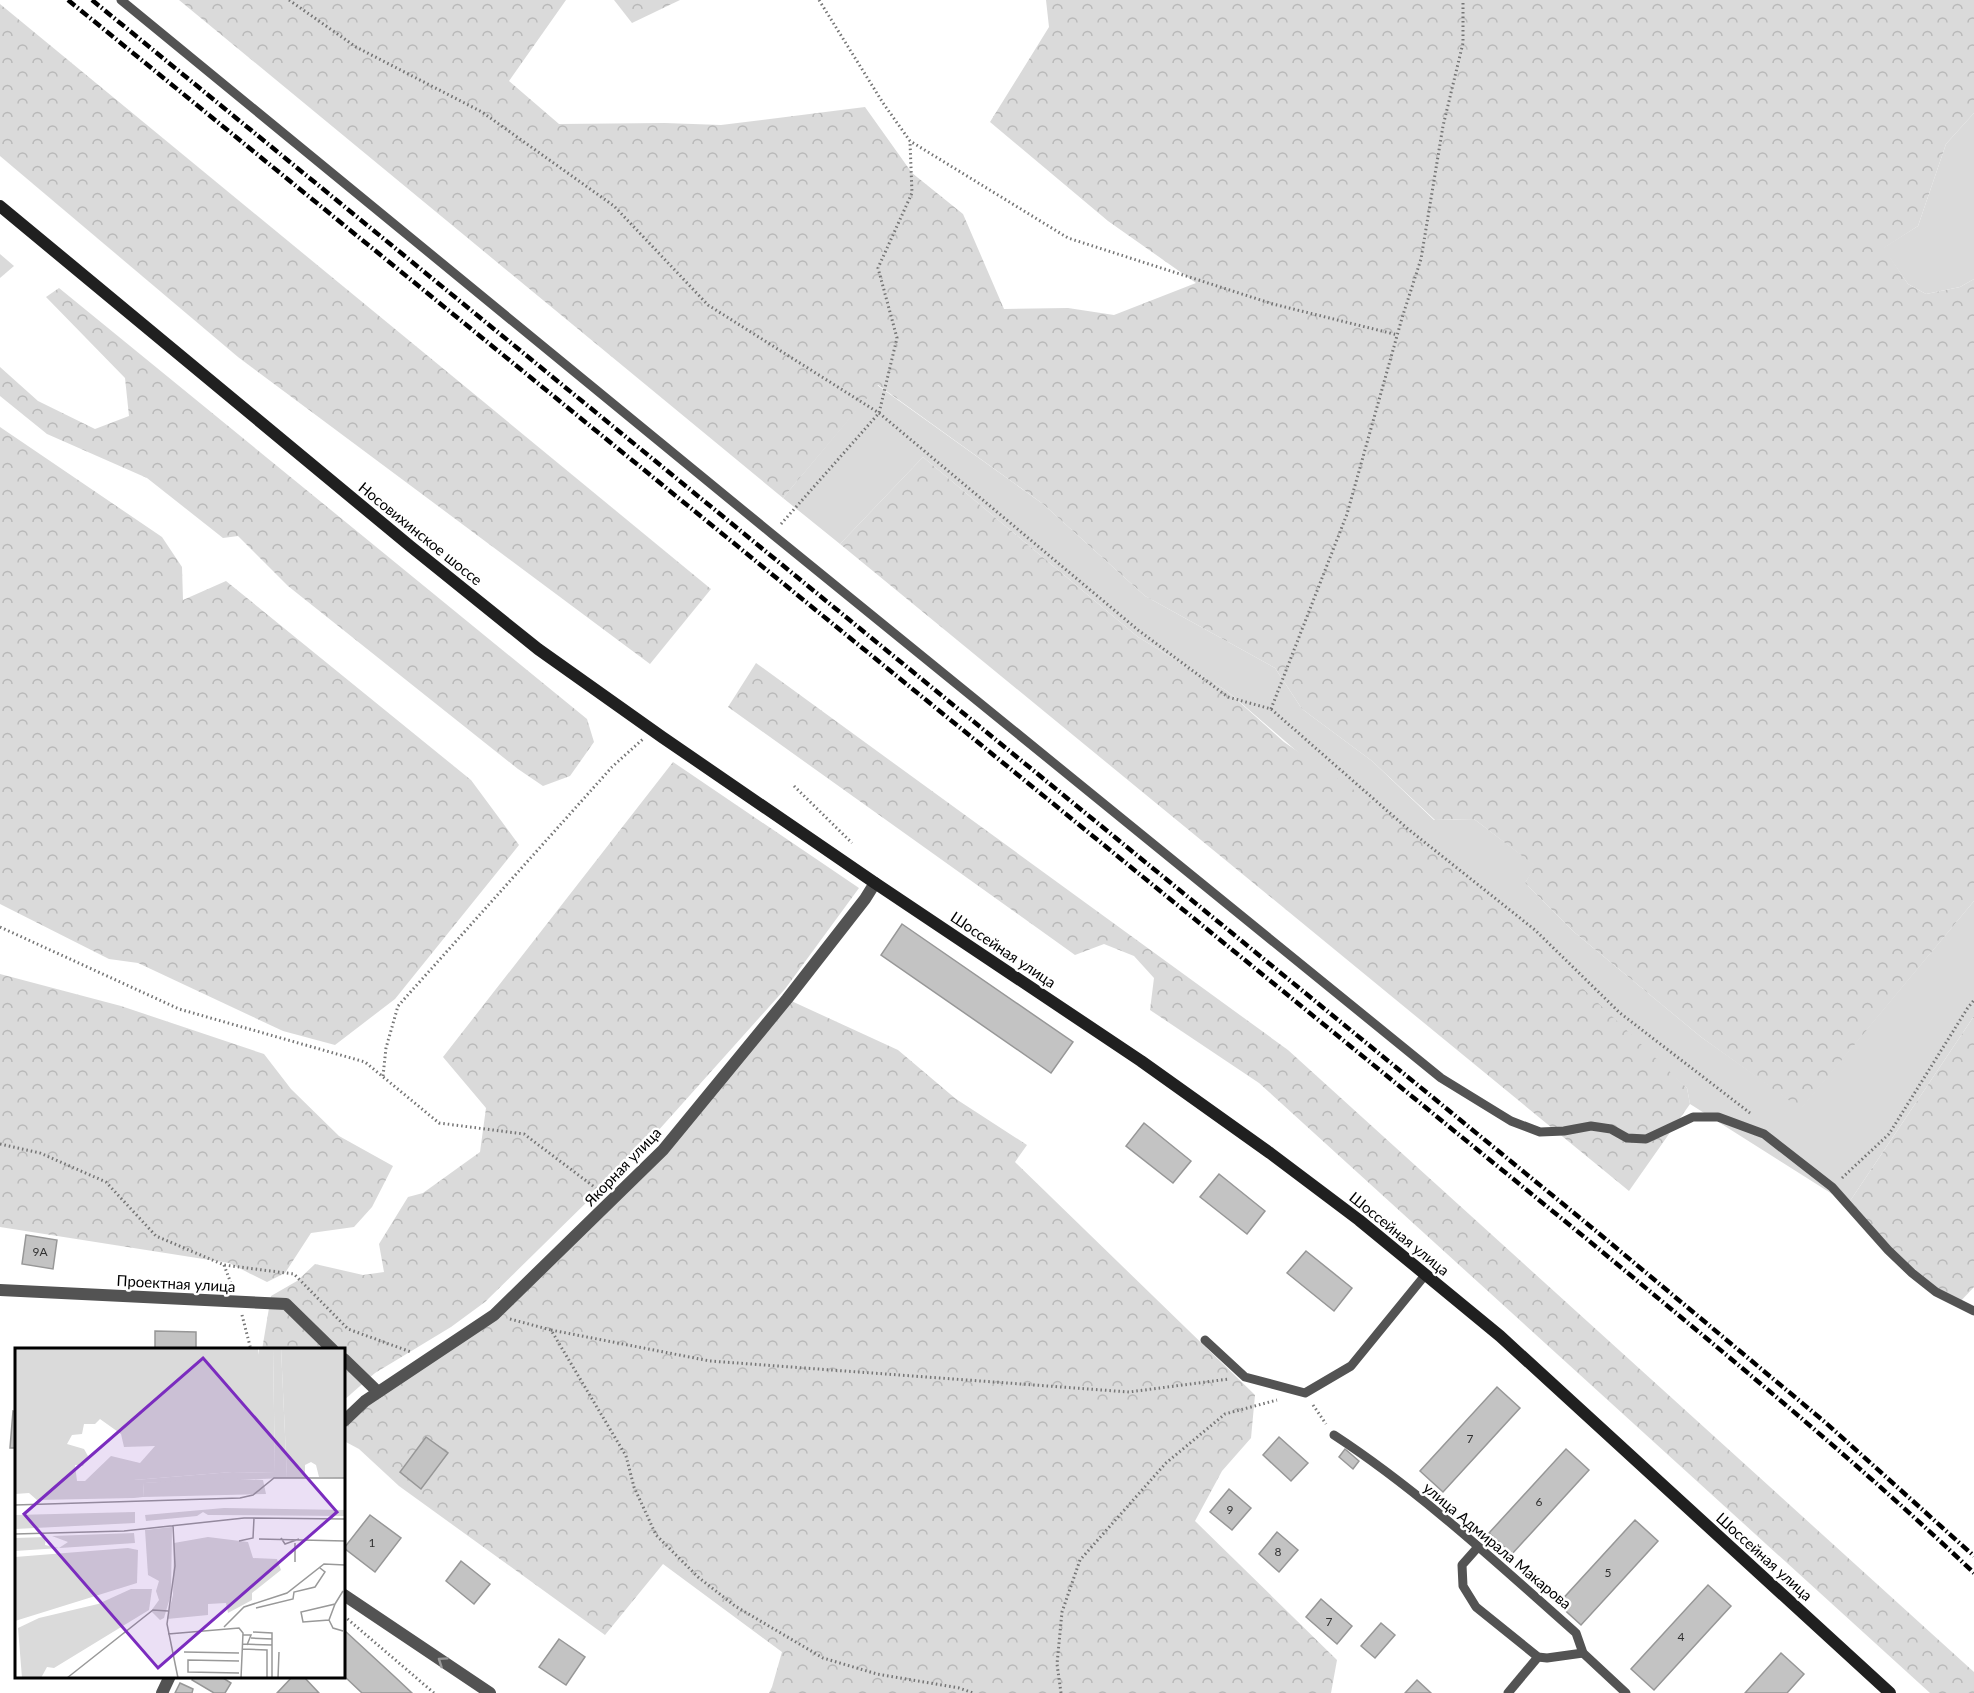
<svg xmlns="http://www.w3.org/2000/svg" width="1974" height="1693" font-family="Lato,sans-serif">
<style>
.green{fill:#dadada}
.forest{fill:url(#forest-crowns)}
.building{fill:#c3c3c3;stroke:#979797;stroke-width:1.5}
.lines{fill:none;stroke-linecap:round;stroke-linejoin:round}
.path{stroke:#757575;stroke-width:3;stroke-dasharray:1.5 3;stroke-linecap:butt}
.lane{stroke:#535353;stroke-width:9}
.street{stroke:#535353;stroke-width:12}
.secondary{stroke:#202020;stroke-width:12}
.rail{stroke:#000;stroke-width:4.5;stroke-dasharray:9 3 1.5 3;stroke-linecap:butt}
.oneway{stroke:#989898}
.labels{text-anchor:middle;stroke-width:5;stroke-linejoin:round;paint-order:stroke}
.number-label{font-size:12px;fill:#313131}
.street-label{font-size:15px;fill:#000;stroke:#fff}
.inset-road{fill:none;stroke:#999;stroke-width:1.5}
.view{fill:#7b2cbf;fill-opacity:0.15;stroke:#7b2cbf;stroke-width:3}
.inset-edge{fill:none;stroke:#000;stroke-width:3}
</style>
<defs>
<pattern id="forest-crowns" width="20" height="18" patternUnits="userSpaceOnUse" patternTransform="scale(1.5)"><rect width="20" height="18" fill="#dadada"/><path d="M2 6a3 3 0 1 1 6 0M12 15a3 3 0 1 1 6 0" fill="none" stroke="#b9b9b9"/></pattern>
</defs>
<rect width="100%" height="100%" fill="#fff"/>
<g class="green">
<polygon points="1974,113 1974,279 1960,287 1926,294 1908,284 1883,248 1918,226 1946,144"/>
<polygon points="877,385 1043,504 1145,596 1275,668 1302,709 1372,761 1434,820 1474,819 1536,866 1525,883 1574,932 1701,1037 1801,1108 1974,901 1974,1016 1848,1204 1690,1104 1687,1088 1227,691 1138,637 923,457 840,544 783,498"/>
</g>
<g class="forest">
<polygon points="179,0 566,0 509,81 559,124 665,123 721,125 865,107 912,173 963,214 1004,309 1068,308 1114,315 1196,283 1108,221 990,122 1049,27 1046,0 1974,0 1974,113 1946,144 1918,226 1884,248 1908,284 1926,294 1960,287 1974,279 1974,901 1801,1109 1701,1037 1574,932 1525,883 1535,866 1474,819 1435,820 1372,761 1302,709 1275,668 1145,596 1043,504 878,385 783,498"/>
<polygon points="614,0 680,0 632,23"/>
<polygon points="0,4 711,589 650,664 238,357 0,156"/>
<polygon points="0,254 14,266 0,278"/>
<polygon points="59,288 587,719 594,742 570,776 543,786 518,769 288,586 238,536 223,538 147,478 47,434 0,396 0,367 38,401 95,429 129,416 125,378 46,297"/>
<polygon points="0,427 162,537 182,567 183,600 226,581 471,780 519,845 395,999 335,1045 283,1031 138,963 109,959 0,904"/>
<polygon points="923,457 1138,637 1227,691 1284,742 1408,827 1529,937 1687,1088 1690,1104 1629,1191 840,544"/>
<polygon points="756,663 1288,1050 1974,1672 1974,1693 1930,1693 1259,1083 1150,1010 1154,978 1134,956 1104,944 1075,955 728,707"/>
<polygon points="673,762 859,888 785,989 648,1142 485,1302 451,1327 375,1373 344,1400 344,1350 262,1350 271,1296 297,1281 315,1264 363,1275 384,1272 379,1244 408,1197 423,1193 480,1152 486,1108 443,1057"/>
<polygon points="0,974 121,1006 264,1054 291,1089 339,1136 393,1166 372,1207 354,1227 311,1233 285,1273 267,1282 229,1263 0,1227"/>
<polygon points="787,999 898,1050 956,1099 1027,1145 1015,1162 1255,1395 1251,1438 1222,1471 1195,1521 1337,1660 1331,1693 769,1693 772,1687 782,1652 663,1564 605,1635 399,1486 359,1449 344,1441 344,1421 494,1315 612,1200"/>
<polygon points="1974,1016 1974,1287 1958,1304 1899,1262 1848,1204"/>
</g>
<g class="building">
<polygon points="902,924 1073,1042 1051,1073 881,955"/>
<polygon points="1144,1123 1191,1161 1173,1183 1126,1146"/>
<polygon points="1219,1174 1265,1211 1247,1234 1200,1197"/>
<polygon points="26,1235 57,1240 53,1269 22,1264"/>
<polygon points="1306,1251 1352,1288 1334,1311 1287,1273"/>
<polygon points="155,1331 196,1332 196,1350 155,1350"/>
<polygon points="1497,1387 1520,1408 1443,1492 1420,1471"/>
<polygon points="13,1411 16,1412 16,1448 10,1448"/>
<polygon points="426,1437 448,1453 421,1489 400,1472"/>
<polygon points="1279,1437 1308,1463 1291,1481 1263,1455"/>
<polygon points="1345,1449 1359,1461 1353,1469 1339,1457"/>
<polygon points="1566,1449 1589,1470 1512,1554 1489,1533"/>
<polygon points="1229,1489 1251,1508 1232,1530 1210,1512"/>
<polygon points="370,1515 401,1538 375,1572 344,1548"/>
<polygon points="1635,1520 1658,1541 1581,1625 1558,1604"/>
<polygon points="1277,1532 1298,1550 1279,1572 1259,1554"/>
<polygon points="461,1561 490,1584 474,1604 446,1581"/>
<polygon points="1708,1585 1731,1606 1654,1690 1631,1669"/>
<polygon points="1321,1599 1352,1626 1337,1644 1306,1617"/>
<polygon points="1381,1623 1395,1635 1375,1658 1361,1646"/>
<polygon points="344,1630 395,1677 412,1693 362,1693 344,1676"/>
<polygon points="559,1639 585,1657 566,1685 539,1667"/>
<polygon points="1781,1653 1804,1674 1787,1693 1745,1693"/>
<polygon points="194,1676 220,1676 231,1683 225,1693 214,1693 192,1680"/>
<polygon points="293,1676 303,1676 319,1693 277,1693"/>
<polygon points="1417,1680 1431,1693 1405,1693"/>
<polygon points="180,1683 193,1689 192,1693 175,1693"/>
</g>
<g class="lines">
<g class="path">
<polyline points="289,0 356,47 482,112 614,206 708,305 879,413 1138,630 1228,697 1271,709 1408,829 1535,930 1620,1013 1750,1113"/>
<polyline points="819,0 883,103 910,141 1068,238 1273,304 1398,335"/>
<polyline points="781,524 879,413 897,338 878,268 912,193 910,142"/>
<polyline points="1271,709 1347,514 1402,318 1421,259 1443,126 1463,43 1463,0"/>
<polyline points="794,786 852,843"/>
<polyline points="0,927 179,1009 365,1062 439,1123 524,1134 601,1192"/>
<polyline points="383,1076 386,1048 398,1006 612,767 643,739"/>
<polyline points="0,1144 40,1153 106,1182 156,1236 224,1265 294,1274 348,1329 411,1352"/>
<polyline points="1842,1178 1889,1134 1967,1009 1974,1000"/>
<polyline points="224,1265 232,1286"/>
<polyline points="242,1315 251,1350"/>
<polyline points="510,1319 551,1330 626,1456 634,1487 656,1535 698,1577 735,1606 823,1658 877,1674 959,1688 973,1693"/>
<polyline points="551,1330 710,1361 1129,1392 1229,1379"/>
<polyline points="1313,1405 1326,1424"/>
<polyline points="344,1616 434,1693"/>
<polyline points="1061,1693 1057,1664 1062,1612 1080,1560 1166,1463 1225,1414 1277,1400"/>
</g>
<g class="lane">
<polyline points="121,0 772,534 1441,1078 1511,1121 1540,1132 1564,1131 1591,1126 1611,1129 1627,1138 1646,1139 1693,1117 1718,1117 1764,1134 1832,1187 1888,1250 1912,1273 1936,1292 1974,1311"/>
<polyline points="1205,1340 1245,1377 1305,1393 1351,1366 1426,1274"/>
<path d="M 1334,1435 C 1421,1492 1498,1564 1576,1633 L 1583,1653 L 1626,1693"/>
<polyline points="1478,1547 1462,1565 1463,1586 1476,1607 1538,1657 1547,1658 1583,1653"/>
<polyline points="1508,1693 1538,1657"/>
</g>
<g class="street">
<polyline points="0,1290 286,1304 333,1350"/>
<polyline points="344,1359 378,1392"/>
<polyline points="344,1421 365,1401 494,1315 663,1150 787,999 865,899 875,883"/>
<polyline points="344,1595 490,1693"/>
<polyline points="162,1693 170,1676"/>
</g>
<polyline class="secondary" points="0,206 410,546 538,649 662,737 875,883 1141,1061 1270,1153 1359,1220 1500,1336 1890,1693"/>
<g class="rail">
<path d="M 68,0 L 1588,1240 C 1719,1349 1851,1456 1974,1573"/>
<polyline points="92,0 1596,1231 1826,1423 1974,1556"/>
</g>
</g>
<defs><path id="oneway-chevron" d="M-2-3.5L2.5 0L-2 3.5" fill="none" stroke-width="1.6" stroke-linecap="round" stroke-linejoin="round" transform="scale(1.5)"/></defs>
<use class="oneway" href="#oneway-chevron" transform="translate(442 1661) rotate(-146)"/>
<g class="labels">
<g class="number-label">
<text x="40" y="1256">9А</text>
<text x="1470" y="1443">7</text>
<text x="1539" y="1506">6</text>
<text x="1230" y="1514">9</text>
<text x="372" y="1547">1</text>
<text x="1278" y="1556">8</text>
<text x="1608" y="1577">5</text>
<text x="1329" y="1626">7</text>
<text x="1681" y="1641">4</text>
</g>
<g class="street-label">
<text transform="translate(420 534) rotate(39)" y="5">Носовихинское шоссе</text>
<text transform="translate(1003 950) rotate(34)" y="5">Шоссейная улица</text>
<text transform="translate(623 1167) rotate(-46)" y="5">Якорная улица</text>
<text transform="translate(1399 1234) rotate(39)" y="5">Шоссейная улица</text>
<text transform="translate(176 1284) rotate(3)" y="5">Проектная улица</text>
<text transform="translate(1497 1546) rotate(40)" y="5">улица Адмирала Макарова</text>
<text transform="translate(1764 1557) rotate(42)" y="5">Шоссейная улица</text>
</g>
</g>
<g transform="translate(15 1348)">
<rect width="330" height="330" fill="#fff"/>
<path d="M 258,0 L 266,0 L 272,130 L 129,135 L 128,149 L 119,150 L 119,132 L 217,124 L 260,125 Z" fill="#dadada"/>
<path d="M 0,0 L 243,0 L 244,7 L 244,0 L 258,0 L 260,125 L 217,124 L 119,132 L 119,150 L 22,152 L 14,145 L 0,146 ZM 85,71 L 106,86 L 109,99 L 140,98 L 125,115 L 96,108 L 70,133 L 62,133 L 60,117 L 68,118 L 73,108 L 69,101 L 52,96 L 57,87 L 67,86 L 69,76 L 80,76 ZM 266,0 L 330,0 L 330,130 L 304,129 L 301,117 L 296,114 L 290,117 L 290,130 L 272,130 ZM 202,130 L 248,132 L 251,146 L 128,149 L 129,135 ZM 209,160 L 330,162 L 330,168 L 193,167 L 188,164 L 182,168 L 131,173 L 130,167 ZM 120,164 L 120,175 L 0,181 L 0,167 ZM 157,179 L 156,246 L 149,270 L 145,272 L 136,263 L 144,252 L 141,243 L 144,233 L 133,227 L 130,182 ZM 119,185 L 120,195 L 0,203 L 0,190 L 31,189 L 30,197 L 44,200 L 53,194 L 37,188 ZM 193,189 L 233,194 L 238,210 L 262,211 L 266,222 L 237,245 L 237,252 L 213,265 L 211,255 L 193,256 L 193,267 L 152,271 L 158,247 L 159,195 ZM 113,200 L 123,202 L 122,235 L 0,273 L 0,209 ZM 116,241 L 137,241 L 134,262 L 39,320 L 32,319 L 26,330 L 7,330 L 3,280 L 24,270 L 83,256 Z" fill="#dadada" fill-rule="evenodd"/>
<path class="inset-road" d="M 0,157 L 225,150 L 238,147 L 259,130 L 330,130M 158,177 L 160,218 L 152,276 L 163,330M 0,186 L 109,183 L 229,170 L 330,171M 266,190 L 270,196 L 284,191M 244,191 L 330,193M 224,193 L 238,190 L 239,170M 280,195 L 280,214M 320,256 L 314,272 L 288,274 L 286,264 L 320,256 L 328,243M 241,260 L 278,251 L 279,244 L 300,239 L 310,224 L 305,220M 314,272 L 318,280 L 328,283M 209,279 L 229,259 L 272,245 L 309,216 L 330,217M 238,284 L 257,285 L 257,291M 153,286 L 224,280 L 228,285 L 226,330M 228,287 L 236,287 L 232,297M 236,290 L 257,291 L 257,297M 227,296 L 257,297 L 257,330M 227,301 L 252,302 L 252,330M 169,304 L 224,305M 224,325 L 173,324 L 173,312 L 224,313M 52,330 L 138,262 L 153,263M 263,330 L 264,304"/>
<path class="view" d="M 188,10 L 322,164 L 143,320 L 9,166 Z"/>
<rect width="330" height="330" class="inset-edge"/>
</g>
</svg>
